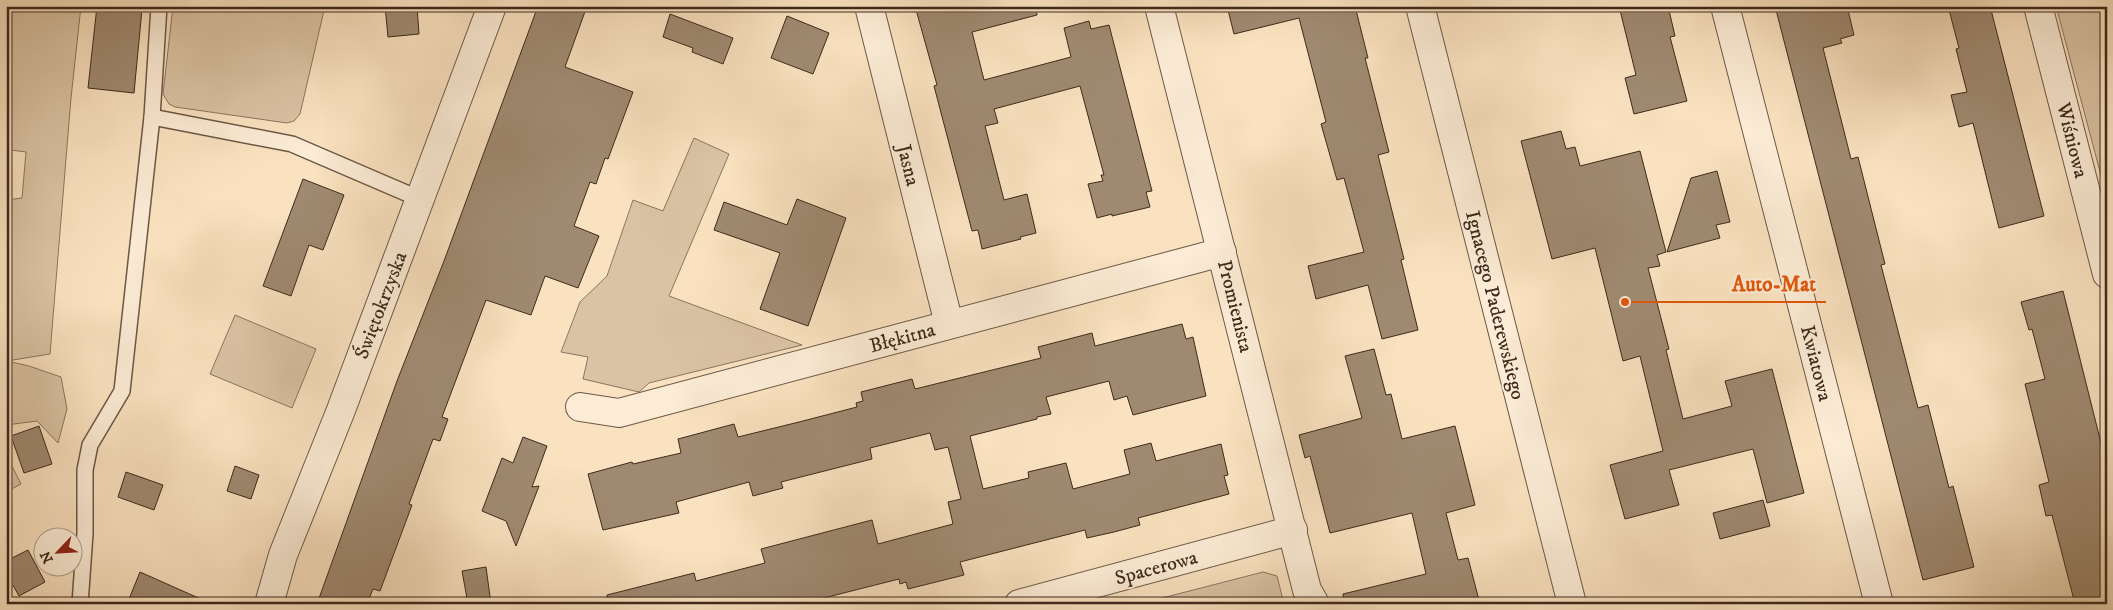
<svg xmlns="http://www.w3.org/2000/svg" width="2113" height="610" font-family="'IM FELL DW Pica',serif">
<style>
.green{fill:#dac3a4;stroke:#8b7660}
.building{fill:#9f8a71;stroke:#3c2a1c}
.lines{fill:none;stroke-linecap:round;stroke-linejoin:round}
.service-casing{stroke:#6c5845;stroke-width:18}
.minor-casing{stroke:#6c5845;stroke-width:30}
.tertiary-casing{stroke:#6c5845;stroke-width:30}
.service{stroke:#fcecd6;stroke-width:15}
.minor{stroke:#fcecd6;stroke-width:28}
.tertiary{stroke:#fcecd6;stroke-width:28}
.labels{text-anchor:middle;stroke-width:4;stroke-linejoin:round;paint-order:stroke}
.street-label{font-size:20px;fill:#3c2a1c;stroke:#fcecd6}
.leader{fill:none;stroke:#df570d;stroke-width:2}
.callout-dot{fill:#df570d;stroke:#fcecd6;stroke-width:2}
.callout-label{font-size:21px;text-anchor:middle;font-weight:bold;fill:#df570d;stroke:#fcecd6;stroke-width:4;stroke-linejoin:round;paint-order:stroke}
</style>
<rect width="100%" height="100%" fill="#fae2c0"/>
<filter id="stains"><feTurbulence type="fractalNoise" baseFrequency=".004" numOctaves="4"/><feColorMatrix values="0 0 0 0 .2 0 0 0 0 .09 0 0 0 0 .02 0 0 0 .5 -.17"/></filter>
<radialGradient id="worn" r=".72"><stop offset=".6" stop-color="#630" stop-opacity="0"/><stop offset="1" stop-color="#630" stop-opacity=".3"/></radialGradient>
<g class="green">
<polygon points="6,6 81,6 71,98 50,354 7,361 29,366 61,377 67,409 58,443 37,421 6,425 6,200 22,198 26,152 11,150 6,153"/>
<polygon points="173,6 325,6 300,114 294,121 287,123 175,107 169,104 163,94"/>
<polygon points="2056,6 2107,6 2107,198"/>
<polygon points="694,138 729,154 669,296 802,345 649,383 639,392 583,379 588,357 561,352 580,302 607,276 633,200 663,211"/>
<polygon points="235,315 316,349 292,408 210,374"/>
<polygon points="6,454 21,484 6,492"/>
<polygon points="1263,572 1277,576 1284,604 1139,604"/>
</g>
<g class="building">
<polygon points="97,6 142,9 134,93 88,88"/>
<polygon points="385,6 417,6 419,34 388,37"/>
<polygon points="538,6 587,6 565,67 633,92 608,159 605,158 596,184 590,182 574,226 599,236 578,288 545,276 531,315 486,300 442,417 448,419 440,441 433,439 409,504 412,505 380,591 373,589 367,604 317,604 397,381 444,261"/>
<polygon points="915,6 1036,6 1037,15 972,32 984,80 1071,57 1064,28 1089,21 1091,29 1109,25 1152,191 1146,192 1150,207 1112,216 1112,214 1097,218 1088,184 1103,181 1101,175 1104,175 1080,86 994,109 998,123 985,126 1004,200 1027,194 1036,233 1020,237 1021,239 982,249 978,230 972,231 934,86 937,85"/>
<polygon points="1227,6 1355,6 1368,58 1365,58 1389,152 1378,155 1404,259 1401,260 1418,330 1382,339 1368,285 1316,299 1308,266 1364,252 1344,178 1337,180 1321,124 1326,122 1299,18 1234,34"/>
<polygon points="1619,6 1668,6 1675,36 1670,37 1687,101 1634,114 1625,78 1636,75"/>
<polygon points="1775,6 1847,6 1854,35 1840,39 1842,43 1823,48 1851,159 1858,157 1885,264 1881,265 1918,408 1928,405 1949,488 1953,486 1974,567 1923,580"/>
<polygon points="1948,6 1990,6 2044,216 1999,228 1973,123 1959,127 1951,95 1967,92 1956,49 1959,48"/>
<polygon points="670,14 733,38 723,64 692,52 693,48 663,37"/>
<polygon points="787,16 829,33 813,74 771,58"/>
<polygon points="1561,131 1566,149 1575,147 1580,166 1640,151 1666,252 1657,255 1660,266 1648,268 1669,349 1666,350 1683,419 1732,406 1725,381 1772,369 1804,493 1767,503 1753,449 1669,470 1679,505 1625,519 1610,465 1663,451 1640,356 1623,361 1595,248 1552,259 1521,141"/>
<polygon points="1717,171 1730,222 1716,225 1720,238 1667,252 1691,178"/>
<polygon points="303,179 344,195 323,250 309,245 291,296 263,286"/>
<polygon points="797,199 846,218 808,326 760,309 780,253 714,230 724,202 787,225"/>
<polygon points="2063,291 2107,467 2107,604 2075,604 2052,515 2046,516 2039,485 2049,482 2025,384 2045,379 2032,329 2029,330 2021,302"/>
<polygon points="1182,324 1186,339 1193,337 1206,396 1133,415 1127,396 1114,400 1109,381 1046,397 1051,414 1037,417 1037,419 970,436 983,489 1029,478 1028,472 1066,463 1073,489 1130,474 1124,450 1151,443 1156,461 1221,444 1228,475 1224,476 1229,494 1138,518 1140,525 1114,532 1087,538 1085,530 960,562 964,575 908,589 906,582 900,584 899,579 800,604 608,604 607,595 694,573 696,581 765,563 761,549 872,520 878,544 953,524 948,502 961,499 948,447 935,450 930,433 870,448 872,459 781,482 783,488 753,496 749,482 676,502 679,513 603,530 588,474 632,462 633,464 681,453 678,439 734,424 738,437 799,422 857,407 856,403 863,401 861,392 912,379 915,389 1041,358 1038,347 1092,333 1095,346"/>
<polygon points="1374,349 1386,395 1391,394 1402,439 1455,426 1475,505 1446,513 1458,560 1468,558 1480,604 1344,604 1343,594 1426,574 1412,513 1330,533 1310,456 1305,458 1299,435 1362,418 1345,356"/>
<polygon points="39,426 52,464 24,473 11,436"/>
<polygon points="523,437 547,446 532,487 539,486 516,546 506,521 482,511 502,458 513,463"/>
<polygon points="235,466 259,475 251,499 227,491"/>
<polygon points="126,472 163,485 154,510 118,497"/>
<polygon points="1763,500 1770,526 1720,539 1713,513"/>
<polygon points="28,550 45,582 19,596 6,573 6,561"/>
<polygon points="486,567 491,604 468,604 462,571"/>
<polygon points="140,572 212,604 127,604"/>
</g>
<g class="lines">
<g class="service-casing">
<g id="service">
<polyline points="152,117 292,144 420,199"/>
<polyline points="80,604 85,533 85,470 90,445 122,391 152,117 159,6"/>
</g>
</g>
<g class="minor-casing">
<g id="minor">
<polyline points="869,6 949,324"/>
<polyline points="1159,6 1307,590 1315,604"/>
<polyline points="1725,6 1879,604"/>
<polyline points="2038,6 2107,274"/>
<polyline points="580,407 619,413 1222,252"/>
<polyline points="269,604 283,555 341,410 492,6"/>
<polyline points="1019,604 1293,530"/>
</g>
</g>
<g class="tertiary-casing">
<polyline id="tertiary" points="1420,6 1572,604"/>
</g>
<use href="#service" class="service"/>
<use href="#minor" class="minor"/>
<use href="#tertiary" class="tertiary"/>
</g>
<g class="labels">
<g class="street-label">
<text transform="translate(2073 140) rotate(76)" y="7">Wiśniowa</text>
<text transform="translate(909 165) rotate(76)" y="7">Jasna</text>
<text transform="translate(380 305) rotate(-69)" y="7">Świętokrzyska</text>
<text transform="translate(1496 305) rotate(76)" y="7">Ignacego Paderewskiego</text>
<text transform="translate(1236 306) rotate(76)" y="7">Promienista</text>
<text transform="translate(902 337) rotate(-15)" y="7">Błękitna</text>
<text transform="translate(1817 363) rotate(76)" y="7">Kwiatowa</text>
<text transform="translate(1156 567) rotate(-15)" y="7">Spacerowa</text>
</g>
</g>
<path class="leader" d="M1625 302L1722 302H1826"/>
<circle class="callout-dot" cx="1625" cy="302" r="5"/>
<g class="callout-label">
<text x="1774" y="291">Auto-Mat</text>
</g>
<rect width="2113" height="610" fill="none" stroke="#fae2c0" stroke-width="25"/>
<rect x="8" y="8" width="2098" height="595" fill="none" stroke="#3c2a1c" stroke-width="2.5"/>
<rect x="12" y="12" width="2088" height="585" fill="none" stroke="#3c2a1c"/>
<g transform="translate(58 552) rotate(245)"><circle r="24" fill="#fcecd6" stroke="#af9e8c"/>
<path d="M0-4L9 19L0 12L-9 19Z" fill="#8f2418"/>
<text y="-8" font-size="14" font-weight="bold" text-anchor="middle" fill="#3c2a1c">N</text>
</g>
<rect width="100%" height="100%" filter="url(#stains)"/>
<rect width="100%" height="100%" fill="url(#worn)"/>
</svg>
